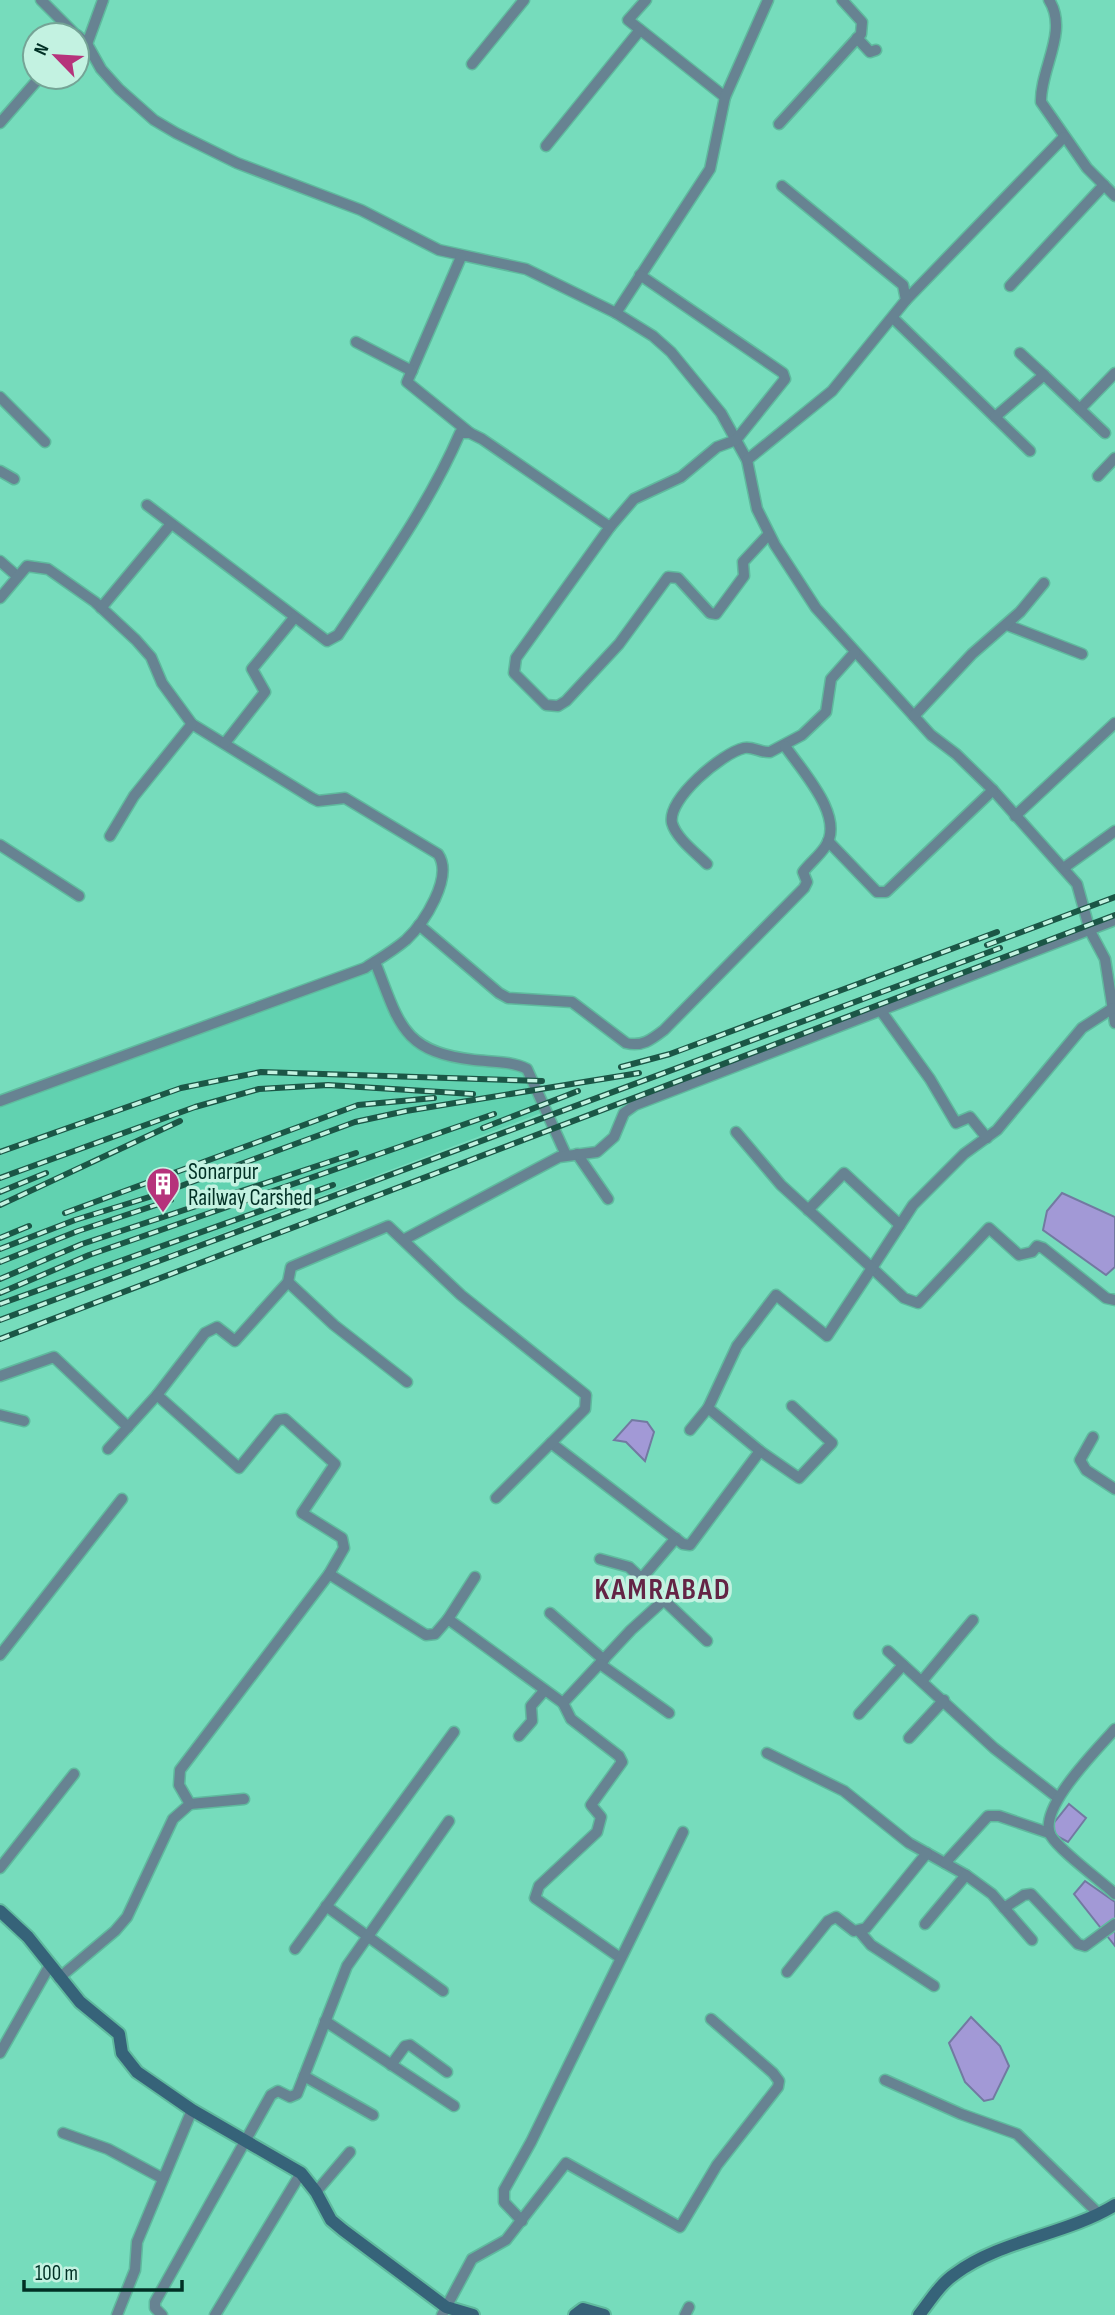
<svg xmlns="http://www.w3.org/2000/svg" width="1115" height="2315" font-family="'Sofia Sans Condensed',sans-serif">
<style>
.built{fill:#61d2b0}
.water{fill:#a299d6;stroke:#727aa1;stroke-width:2}
.lines{fill:none;stroke-linecap:round;stroke-linejoin:round}
.street-casing{stroke:#5fba9e;stroke-width:13}
.secondary-casing{stroke:#5fba9e;stroke-width:16}
.street{stroke:#678392;stroke-width:10}
.secondary{stroke:#366379;stroke-width:12}
.rail-casing{stroke:#1b5646;stroke-width:6}
.rail{stroke:#c3f2e1;stroke-width:3.5;stroke-dasharray:10;stroke-linecap:butt}
.labels{text-anchor:middle;stroke-width:7;stroke-linejoin:round;paint-order:stroke}
.poi-label{font-size:23px;fill:#013025;stroke:#c3f2e1;text-anchor:start}
.district-label{font-size:30px;font-weight:bold;letter-spacing:2px;fill:#642445;stroke:#c3f2e1}
</style>
<rect width="100%" height="100%" fill="#76dcbc"/>
<polygon class="built" points="374,967 397,1027 413,1045 449,1061 520,1069 529,1075 541,1113 0,1317 0,1105"/>
<g class="water">
<polygon points="1062,1193 1115,1217 1115,1267 1106,1275 1043,1230 1047,1211"/>
<polygon points="632,1420 647,1422 654,1432 645,1461 626,1442 614,1440"/>
<polygon points="1069,1804 1086,1818 1068,1842 1055,1835 1053,1824"/>
<polygon points="1085,1881 1115,1902 1115,1946 1074,1894"/>
<polygon points="971,2017 1000,2046 1009,2066 993,2099 984,2101 965,2082 949,2043"/>
</g>
<g class="lines">
<g class="street-casing">
<g id="street">
<polyline points="41,0 76,35"/>
<polyline points="646,0 628,20 725,97"/>
<polyline points="768,0 725,97 710,169 616,313 653,336 671,352 721,413 747,460 757,509 775,545 816,608 931,735 956,754 993,790 1077,884 1090,931 1105,959 1115,1023"/>
<path d="M 1049,0 C 1069,31 1040,69 1041,102 L 1087,168 L 1115,196"/>
<polyline points="77,35 87,44 101,69 119,89 154,120 176,133 237,163 361,210 439,250 526,269 616,313"/>
<polyline points="857,38 870,52 876,50"/>
<polyline points="87,44 103,0"/>
<polyline points="472,64 524,0"/>
<polyline points="0,123 40,77"/>
<polyline points="779,124 861,34 862,22 842,0"/>
<polyline points="546,146 640,30"/>
<polyline points="461,257 407,382 470,433"/>
<polyline points="640,275 783,373 785,379 736,440 717,447 681,477 634,499 610,527 516,658 514,673 546,705 558,706 566,701 619,644 668,577 678,578 710,613 716,614 744,576 743,562 769,534"/>
<polyline points="1010,286 1104,185"/>
<polyline points="906,300 1064,137"/>
<polyline points="893,318 1030,451"/>
<polyline points="356,342 412,371"/>
<polyline points="1020,353 1044,375"/>
<polyline points="0,397 45,442"/>
<polyline points="1080,409 1115,373"/>
<polyline points="995,417 1044,375 1105,433"/>
<polyline points="747,460 832,391 906,300 903,285 782,186"/>
<polyline points="0,471 14,479"/>
<polyline points="1098,476 1115,458"/>
<path d="M 147,505 L 327,641 L 338,635 C 382,570 429,505 460,433 L 470,433 L 482,439 L 610,527"/>
<polyline points="0,561 17,576"/>
<path d="M 0,598 L 27,566 L 48,569 L 95,602 L 136,640 L 151,657 L 162,683 L 192,724 L 312,798 L 318,801 L 345,798 L 438,854 C 454,877 424,923 406,940 C 393,951 379,959 365,968 L 0,1101"/>
<polyline points="101,608 171,524"/>
<polyline points="1007,625 1082,654"/>
<polyline points="914,716 972,654 1020,612 1044,583"/>
<polyline points="225,743 265,692 252,669 294,618"/>
<polyline points="1015,816 1115,723"/>
<polyline points="110,836 134,796 192,724"/>
<polyline points="828,841 877,892 886,892 993,790"/>
<polyline points="0,845 79,896"/>
<path d="M 707,864 C 696,853 676,838 672,823 C 667,799 722,753 744,748 C 753,746 760,753 770,752 L 802,735 L 826,712 L 831,679 L 855,652"/>
<polyline points="1065,867 1115,831"/>
<path d="M 419,925 L 499,993 L 508,998 L 572,1002 L 626,1043 C 642,1047 651,1040 664,1030 L 804,888 L 807,882 L 803,872 C 810,863 819,856 825,847 C 846,817 802,771 785,746"/>
<path d="M 375,962 C 399,1022 401,1052 474,1060 C 491,1062 512,1061 527,1069 L 566,1155"/>
<polyline points="1113,1008 1082,1028 997,1130 964,1154 913,1205 872,1268 904,1298 918,1303 989,1228 1019,1255 1032,1252 1037,1246 1043,1248 1106,1298 1115,1300"/>
<polyline points="881,1011 930,1079 956,1123 970,1117 987,1138"/>
<polyline points="736,1132 781,1185 872,1268 827,1336 776,1295 737,1346 708,1408 760,1451 799,1478 832,1443 792,1406"/>
<polyline points="577,1154 608,1199"/>
<polyline points="808,1210 844,1173 900,1225"/>
<polyline points="405,1239 559,1157 597,1152 614,1137 624,1113 635,1105 1115,920"/>
<polyline points="288,1282 334,1325 407,1382"/>
<polyline points="0,1376 54,1357 128,1427"/>
<polyline points="0,1415 24,1421"/>
<polyline points="690,1430 708,1408"/>
<polyline points="1093,1437 1080,1460 1086,1470 1115,1489"/>
<polyline points="551,1443 683,1544 690,1545 760,1451"/>
<polyline points="108,1449 157,1395 205,1333 217,1327 235,1341 288,1282 291,1267 388,1226 461,1295 586,1395 585,1409 496,1498"/>
<polyline points="600,1559 629,1567 707,1641"/>
<polyline points="329,1574 426,1635 435,1634 448,1619"/>
<polyline points="475,1577 448,1619 563,1703 631,1630 663,1601"/>
<polyline points="641,1579 676,1538"/>
<polyline points="550,1613 604,1660"/>
<polyline points="888,1651 994,1748 1057,1797"/>
<polyline points="0,1655 122,1499"/>
<polyline points="600,1664 669,1713"/>
<polyline points="922,1681 973,1620"/>
<polyline points="563,1703 571,1719 619,1756 622,1762 591,1805 601,1817 597,1832 539,1886 535,1898 619,1957"/>
<polyline points="859,1714 903,1665"/>
<path d="M 1115,1729 C 1098,1749 1036,1809 1051,1836 C 1060,1851 1100,1880 1115,1894"/>
<polyline points="519,1736 532,1721 531,1706 544,1691"/>
<polyline points="909,1738 944,1700"/>
<polyline points="767,1753 844,1791 909,1843 966,1875 992,1894 1032,1940"/>
<polyline points="190,1804 244,1799"/>
<polyline points="945,1863 988,1816 999,1816 1049,1833"/>
<polyline points="0,1868 74,1774"/>
<polyline points="326,1906 443,1991"/>
<polyline points="1004,1908 1024,1895 1031,1894 1078,1944 1085,1946 1115,1924"/>
<polyline points="925,1924 966,1875"/>
<polyline points="860,1932 871,1945 934,1986"/>
<polyline points="295,1949 454,1732"/>
<polyline points="787,1972 828,1921 836,1917 854,1931 866,1928 927,1853"/>
<polyline points="59,1978 115,1931 127,1917 173,1819 190,1804 179,1785 180,1770 329,1574 344,1548 342,1538 302,1513 335,1464 285,1419 278,1420 239,1468 157,1395"/>
<polyline points="325,2021 454,2106"/>
<polyline points="0,2053 50,1965"/>
<polyline points="391,2065 405,2046 410,2045 447,2072"/>
<polyline points="304,2076 373,2115"/>
<polyline points="885,2080 961,2114 1017,2134 1099,2214"/>
<polyline points="63,2133 108,2149 162,2178"/>
<polyline points="316,2192 350,2152"/>
<polyline points="522,2221 504,2202 504,2190 531,2142 683,1832"/>
<polyline points="117,2315 135,2270 137,2242 192,2110"/>
<polyline points="162,2315 155,2308 155,2302 271,2095 278,2091 290,2097 297,2094 347,1966 449,1821"/>
<polyline points="215,2315 301,2173"/>
<polyline points="442,2315 472,2259 506,2240 566,2163 680,2227 717,2165 778,2087 779,2081 773,2073 711,2019"/>
<polyline points="685,2315 689,2307"/>
</g>
</g>
<g class="secondary-casing">
<g id="secondary">
<polyline points="0,1911 28,1937 80,2002 119,2034 122,2053 137,2072 192,2110 301,2173 316,2192 331,2220 343,2230 446,2307 473,2315"/>
<polyline points="575,2315 583,2309 604,2315"/>
<path d="M 919,2315 C 930,2301 940,2284 955,2274 C 1000,2240 1066,2235 1115,2205"/>
</g>
</g>
<use href="#street" class="street"/>
<use href="#secondary" class="secondary"/>
<g class="rail-casing">
<g id="rail">
<polyline points="987,945 1115,897"/>
<polyline points="621,1067 670,1054 997,932"/>
<polyline points="483,1128 578,1091"/>
<polyline points="0,1152 181,1088 261,1072 542,1081"/>
<polyline points="0,1178 195,1107 259,1089 328,1085 473,1094"/>
<polyline points="0,1192 46,1173"/>
<polyline points="0,1205 180,1121"/>
<polyline points="65,1213 358,1105 434,1098"/>
<polyline points="0,1238 29,1226"/>
<polyline points="0,1249 75,1220 159,1194 355,1122 406,1111 639,1073"/>
<polyline points="0,1262 78,1231 171,1200"/>
<polyline points="0,1279 82,1244 356,1153"/>
<polyline points="0,1293 89,1255 494,1114"/>
<polyline points="0,1304 333,1185"/>
<polyline points="0,1320 1000,948"/>
<polyline points="0,1339 1115,915"/>
</g>
</g>
<use href="#rail" class="rail"/>
</g>
<defs>
<g id="building-pin" transform="scale(1.75)"><path d="M0 17L-7.5 6A9.5 9.5 0 1 1 7.5 6Z" fill="#b6337b" stroke="#c3f2e1"/><path d="M-4-6H4V6H1V3H-1V6H-4ZM-2.5-4.3h1.7v1.8h-1.7ZM.8-4.3h1.7v1.8H.8ZM-2.5-1h1.7V.8h-1.7ZM.8-1h1.7V.8H.8Z" fill="#fff"/></g>
</defs>
<g fill-rule="evenodd">
<use href="#building-pin" x="163" y="1184"/>
</g>
<g class="labels">
<g class="poi-label">
<text x="188" y="1179">Sonarpur<tspan x="188" dy="26">Railway Carshed</tspan></text>
</g>
<g class="district-label">
<text x="663" y="1599">KAMRABAD</text>
</g>
</g>
<g transform="translate(56 56) rotate(295)"><circle r="33" fill="#c3f2e1" stroke="#75a496" stroke-width="2"/>
<path d="M0-5L12 26L0 18L-12 26Z" fill="#b6337b"/>
<text y="-10" font-size="19" font-weight="bold" text-anchor="middle" fill="#013025">N</text>
</g>
<path d="M24 2280v10h158v-10" fill="none" stroke="#013025" stroke-width="3.5"/>
<text x="35" y="2280" font-size="21" fill="#013025" stroke="#c3f2e1" stroke-width="5" paint-order="stroke">100 m</text>
</svg>
